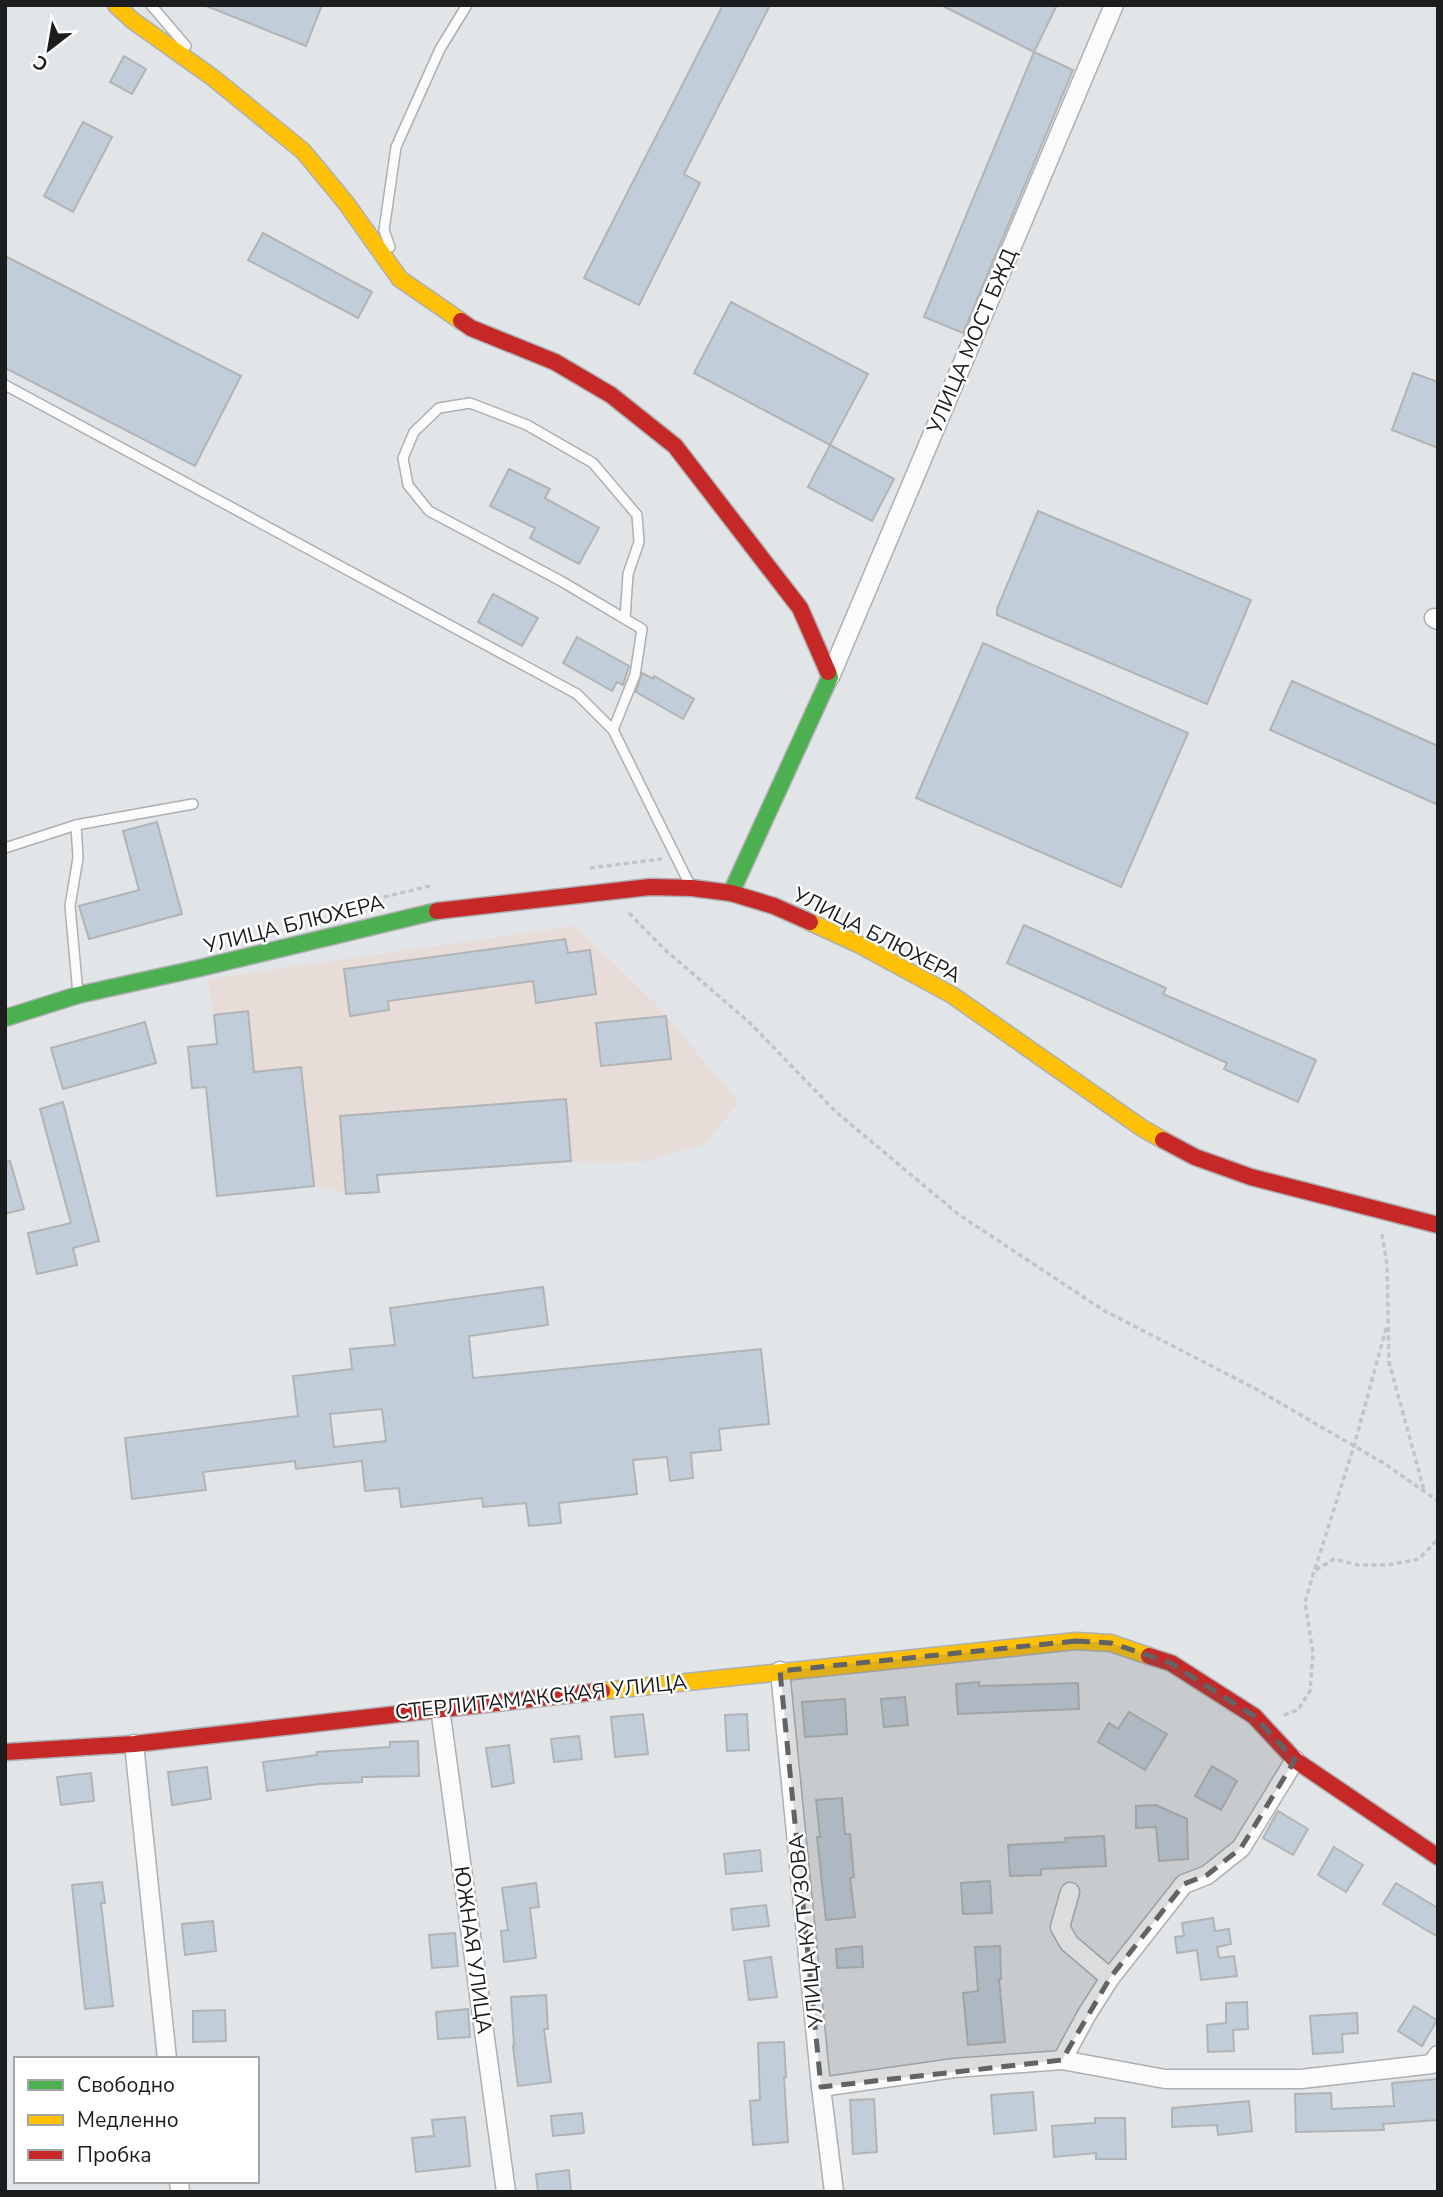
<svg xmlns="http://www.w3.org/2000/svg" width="1443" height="2197" font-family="'Nunito Sans',sans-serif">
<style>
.commercial{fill:#e8dcd8}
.building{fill:#c1ceda;stroke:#b1b4b5;stroke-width:2;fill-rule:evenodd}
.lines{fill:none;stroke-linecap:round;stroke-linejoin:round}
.lane-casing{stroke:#adafb1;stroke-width:12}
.street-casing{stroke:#adafb1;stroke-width:21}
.fast-casing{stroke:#adafb1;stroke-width:19}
.slow-casing{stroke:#adafb1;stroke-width:19}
.jam-casing{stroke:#adafb1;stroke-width:19}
.path{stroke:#c4c4c5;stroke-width:3.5;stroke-dasharray:5 3.5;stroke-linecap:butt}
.lane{stroke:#fbfbfc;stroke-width:9}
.street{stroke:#fbfbfc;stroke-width:18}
.fast{stroke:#4caf50;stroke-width:16}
.slow{stroke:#ffc107;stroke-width:16}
.jam{stroke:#c62828;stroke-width:16}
.marked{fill:#616365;fill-opacity:0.2;stroke:#616365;stroke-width:5;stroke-dasharray:14 9;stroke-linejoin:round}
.labels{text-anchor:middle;stroke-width:5;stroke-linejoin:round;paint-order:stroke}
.street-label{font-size:21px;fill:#1c1d1f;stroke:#fff}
</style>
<rect width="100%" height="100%" fill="#e2e5e8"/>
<polygon class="commercial" points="575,926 658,1006 739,1103 704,1144 642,1162 571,1161 378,1175 378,1192 346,1194 314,1186 217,1196 206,1087 192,1088 188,1047 217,1044 208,979"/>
<g class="building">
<polygon points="204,5 322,5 306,46"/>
<polygon points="723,5 770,5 684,174 700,183 639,305 584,278"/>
<polygon points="941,5 1057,5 1034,52"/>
<polygon points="1034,52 1073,70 963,333 924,317"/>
<polygon points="124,56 146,69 132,94 110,82"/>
<polygon points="83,122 112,137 73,212 44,196"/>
<polygon points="263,233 372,292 358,318 248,260"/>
<polygon points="5,256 241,376 195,466 5,368"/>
<polygon points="731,302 868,374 830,445 694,373"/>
<polygon points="1413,373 1438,382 1438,448 1392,430"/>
<polygon points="830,445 894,479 872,521 808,487"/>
<polygon points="509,469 550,489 545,498 599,528 579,564 530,538 535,528 490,506"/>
<polygon points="1038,511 1251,600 1207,704 997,615 997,609"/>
<polygon points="493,594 538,618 522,646 478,622"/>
<polygon points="577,637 629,666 623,685 617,682 612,691 563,663"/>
<polygon points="983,643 1188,733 1121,887 916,798"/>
<polygon points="642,673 653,679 654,676 694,699 683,719 636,692"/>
<polygon points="1292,681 1438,746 1438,805 1270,730"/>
<polygon points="157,822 182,914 89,939 79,906 139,890 123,831"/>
<polygon points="1024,925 1166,988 1163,994 1316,1060 1298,1102 1224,1069 1227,1063 1007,963"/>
<polygon points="565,939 568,953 590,950 596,994 536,1003 533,981 388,1001 389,1010 350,1016 344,969"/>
<polygon points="248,1011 254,1072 301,1067 314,1186 217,1196 206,1087 192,1088 188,1047 217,1044 214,1015"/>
<polygon points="666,1016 671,1059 601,1066 596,1023"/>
<polygon points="145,1022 156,1063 63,1089 51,1048"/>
<polygon points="566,1099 571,1161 377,1175 379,1192 346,1194 340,1116"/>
<polygon points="63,1102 99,1241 73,1248 77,1265 37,1274 28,1233 71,1223 40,1109"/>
<polygon points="10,1161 24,1209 5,1214 5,1162"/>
<path d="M 543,1287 L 548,1325 L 469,1336 L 473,1378 L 761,1349 L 769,1424 L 719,1429 L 721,1450 L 691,1453 L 693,1478 L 670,1481 L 667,1457 L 633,1460 L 637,1494 L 559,1503 L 561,1523 L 529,1526 L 526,1503 L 483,1507 L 482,1498 L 401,1507 L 399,1488 L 365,1491 L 362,1461 L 296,1469 L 295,1461 L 203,1472 L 206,1490 L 132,1499 L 125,1438 L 298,1416 L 293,1376 L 352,1369 L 350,1349 L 395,1345 L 390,1308 ZM 382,1409 L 386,1441 L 334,1447 L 330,1414 Z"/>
<polygon points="979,1682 979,1686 1078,1683 1079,1709 958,1714 956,1684"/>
<polygon points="905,1697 908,1725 884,1727 881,1699"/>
<polygon points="845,1699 847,1734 805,1737 802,1702"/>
<polygon points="1129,1712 1167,1734 1145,1770 1098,1742 1109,1723 1118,1729"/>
<polygon points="643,1714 648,1754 615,1757 611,1717"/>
<polygon points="747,1714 749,1750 727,1751 725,1715"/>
<polygon points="579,1736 582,1759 554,1762 551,1739"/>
<polygon points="418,1741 419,1776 362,1777 362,1782 319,1784 267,1791 263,1762 317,1755 317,1752 390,1747 390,1742"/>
<polygon points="509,1745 514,1783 492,1787 486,1748"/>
<polygon points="1212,1766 1237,1781 1221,1810 1195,1796"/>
<polygon points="207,1767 211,1799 172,1805 168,1772"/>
<polygon points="91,1773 94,1801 61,1805 57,1777"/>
<polygon points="842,1798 845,1834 850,1834 854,1877 850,1878 855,1917 826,1920 817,1837 820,1837 816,1800"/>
<polygon points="1156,1805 1187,1819 1188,1859 1159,1861 1156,1827 1136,1828 1136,1806"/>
<polygon points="1278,1811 1308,1829 1293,1855 1263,1838"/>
<polygon points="1104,1836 1106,1866 1041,1869 1041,1875 1010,1876 1008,1845 1066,1842 1065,1838"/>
<polygon points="1334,1847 1363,1865 1346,1892 1318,1875"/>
<polygon points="760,1850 762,1871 726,1874 724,1854"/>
<polygon points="990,1881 992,1913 963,1914 961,1883"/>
<polygon points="102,1882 105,1903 101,1903 113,2006 85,2009 72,1885"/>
<polygon points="536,1883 539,1907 530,1908 536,1958 504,1962 501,1931 508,1930 502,1888"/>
<polygon points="1396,1883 1438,1908 1438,1937 1383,1904"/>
<polygon points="766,1905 769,1926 733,1930 731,1909"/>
<polygon points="1213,1918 1215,1931 1229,1929 1231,1944 1217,1947 1219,1958 1234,1956 1237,1976 1201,1980 1197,1950 1177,1953 1175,1937 1184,1936 1182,1923"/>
<polygon points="213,1921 216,1951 185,1955 182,1924"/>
<polygon points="455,1933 458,1966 432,1968 429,1935"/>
<polygon points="862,1946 863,1967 837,1968 836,1949"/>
<polygon points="1000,1946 1001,1979 999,1979 1005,2042 968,2045 963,1993 978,1991 975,1947"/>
<polygon points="771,1957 777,1997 749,2000 744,1961"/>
<polygon points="546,1995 548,2029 544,2029 551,2082 518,2086 513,2046 514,2046 511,1997"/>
<polygon points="1247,2002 1248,2029 1233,2030 1234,2051 1208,2052 1207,2025 1226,2023 1226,2003"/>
<polygon points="1414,2006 1437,2020 1422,2046 1398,2031"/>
<polygon points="468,2009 470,2037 438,2039 436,2012"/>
<polygon points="225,2010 226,2041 193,2042 193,2011"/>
<polygon points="1357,2013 1358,2033 1342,2034 1343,2052 1313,2054 1310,2016"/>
<polygon points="784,2042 786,2077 784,2077 788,2142 753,2145 750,2101 760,2100 758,2043"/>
<polygon points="1438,2079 1438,2120 1383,2124 1384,2130 1296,2132 1295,2094 1331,2093 1332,2109 1394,2106 1392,2083"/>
<polygon points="1033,2092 1036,2130 994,2134 991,2095"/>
<polygon points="874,2099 877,2152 853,2154 850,2100"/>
<polygon points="1249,2101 1252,2131 1218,2135 1217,2125 1172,2127 1172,2108"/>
<polygon points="582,2113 584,2133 553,2136 551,2116"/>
<polygon points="465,2117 470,2166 416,2172 412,2138 434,2136 432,2120"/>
<polygon points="1095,2118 1125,2118 1126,2159 1096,2159 1096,2153 1054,2157 1052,2126 1095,2123"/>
<polygon points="569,2170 571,2192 538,2192 536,2174"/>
</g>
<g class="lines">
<g class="lane-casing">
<g id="lane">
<polyline points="151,5 186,46"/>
<polyline points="390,247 384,230 396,147 440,49 467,5"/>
<polyline points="5,385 577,694 613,730 689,883"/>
<polyline points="613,730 635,675 642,629 625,619 561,581 429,511 408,485 403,458 414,432 439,408 470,403 527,425 593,463 637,515 639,542 628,574 625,619"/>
<polyline points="76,825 78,858 70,906 78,994"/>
<polyline points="5,848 76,825 193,804"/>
</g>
</g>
<g class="street-casing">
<g id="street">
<polyline points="1434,618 1438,620"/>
<polyline points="830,677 1114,5"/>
<polyline points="780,1671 821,2087 834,2192"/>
<polyline points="440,1708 506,2192"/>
<polyline points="134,1744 167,2059"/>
<polyline points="1070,1892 1060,1927 1069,1943 1110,1978"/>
<polyline points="1062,2060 1087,2014 1110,1978 1184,1884 1207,1875 1241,1848 1295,1760"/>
<polyline points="821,2087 955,2068 1062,2060 1165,2079 1301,2079 1432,2064 1438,2055"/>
<polyline points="179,2181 180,2192"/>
</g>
</g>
<g class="fast-casing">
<g id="fast">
<polyline points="731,893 830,677 828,672"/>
<polyline points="5,1018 78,995 200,968 437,911"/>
</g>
</g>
<g class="slow-casing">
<g id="slow">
<polyline points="116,5 132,20 212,77 303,151 346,203 400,279 461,321"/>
<polyline points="810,922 858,944 952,995 1142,1128 1163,1140"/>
<polyline points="602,1691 1076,1641 1111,1643 1149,1656"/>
</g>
</g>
<g class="jam-casing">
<g id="jam">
<polyline points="461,321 471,328 555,362 611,395 675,446 800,608 828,672"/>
<polyline points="437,911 650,887 692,888 731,893 774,906 810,922"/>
<polyline points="1163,1140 1195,1157 1251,1177 1438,1225"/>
<polyline points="1149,1656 1171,1663 1254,1716 1295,1760 1438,1857"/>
<polyline points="5,1752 134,1744 602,1691"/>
</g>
</g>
<g class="path">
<polyline points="590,868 662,859"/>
<polyline points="359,903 430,886"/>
<polyline points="629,913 663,948 750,1023 836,1112 958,1214 1103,1310 1256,1389 1385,1464 1438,1501"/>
<polyline points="1382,1234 1387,1265 1389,1362 1424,1490"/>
<polyline points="1315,1569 1354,1446 1387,1325"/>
<polyline points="1284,1715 1298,1710 1310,1691 1313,1653 1305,1602 1314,1571 1334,1559 1358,1565 1388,1565 1419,1559 1438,1539"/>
</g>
<use href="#lane" class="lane"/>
<use href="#street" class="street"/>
<use href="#fast" class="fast"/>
<use href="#slow" class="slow"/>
<use href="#jam" class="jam"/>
</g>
<path class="marked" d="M 1076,1641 L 1111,1643 L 1171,1663 L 1254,1716 L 1295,1760 L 1241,1848 L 1207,1875 L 1184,1884 L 1110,1978 L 1062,2060 L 821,2087 L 780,1671 Z"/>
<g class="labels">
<g class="street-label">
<text transform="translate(972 341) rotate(-67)" y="7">УЛИЦА МОСТ БЖД</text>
<text transform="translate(294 924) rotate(-14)" y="7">УЛИЦА БЛЮХЕРА</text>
<text transform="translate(877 935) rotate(27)" y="7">УЛИЦА БЛЮХЕРА</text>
<text transform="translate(541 1697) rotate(-6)" y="7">СТЕРЛИТАМАКСКАЯ УЛИЦА</text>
<text transform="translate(806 1931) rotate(-96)" y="7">УЛИЦА КУТУЗОВА</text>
<text transform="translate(473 1950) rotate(82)" y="7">ЮЖНАЯ УЛИЦА</text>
</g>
</g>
<rect width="1443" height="2197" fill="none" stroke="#1c1d1f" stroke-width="14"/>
<rect x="14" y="2057" width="245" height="126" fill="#ffffff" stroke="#a4a5a5" stroke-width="2"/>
<rect x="28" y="2080" width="35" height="10" fill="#4caf50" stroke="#a4a5a5" stroke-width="2"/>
<text x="77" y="2092" font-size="21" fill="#1c1d1f">Свободно</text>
<rect x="28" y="2115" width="35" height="10" fill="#ffc107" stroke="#a4a5a5" stroke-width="2"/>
<text x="77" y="2127" font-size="21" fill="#1c1d1f">Медленно</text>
<rect x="28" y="2150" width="35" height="10" fill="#c62828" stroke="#a4a5a5" stroke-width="2"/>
<text x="77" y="2162" font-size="21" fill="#1c1d1f">Пробка</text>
<g transform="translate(49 49) rotate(211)" stroke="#ffffff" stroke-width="5" paint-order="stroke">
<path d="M0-5L12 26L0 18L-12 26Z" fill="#1c1d1f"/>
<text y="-10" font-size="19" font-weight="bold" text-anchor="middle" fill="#1c1d1f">С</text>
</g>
</svg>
